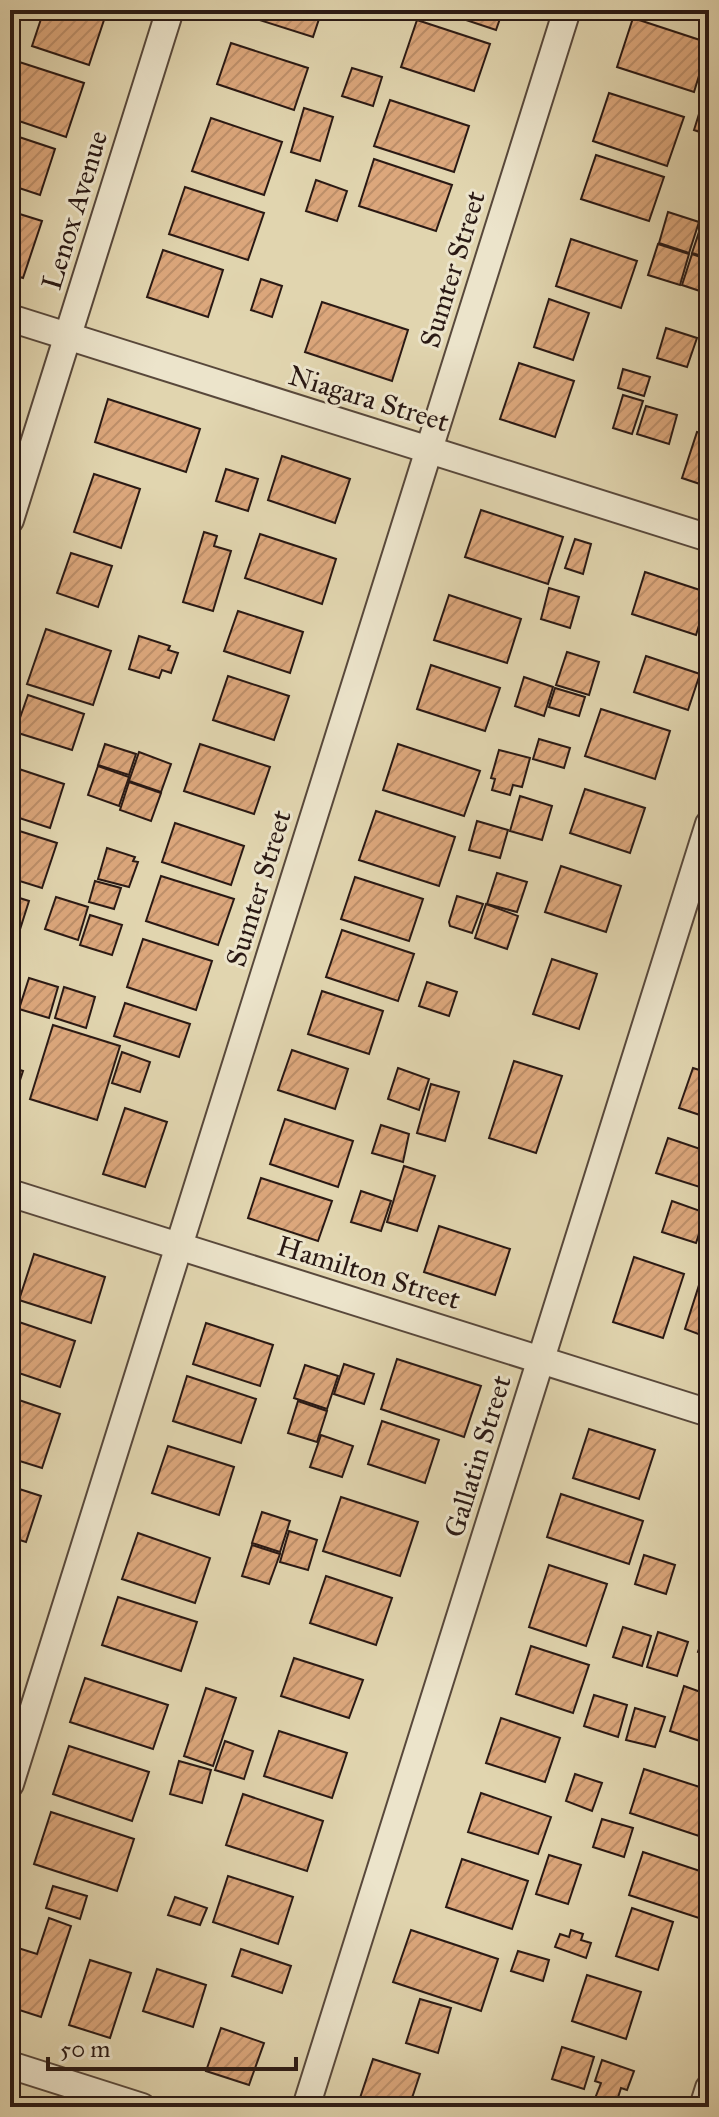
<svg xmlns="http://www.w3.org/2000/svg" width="719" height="2117" font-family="'IM FELL Great Primer',serif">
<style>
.building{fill:url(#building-hatch);stroke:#2a1914;stroke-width:2}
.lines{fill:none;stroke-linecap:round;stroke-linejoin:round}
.street-casing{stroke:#58483b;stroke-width:30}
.street{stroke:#ece4cb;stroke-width:26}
.labels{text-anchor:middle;stroke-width:6;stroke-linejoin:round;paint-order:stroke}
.street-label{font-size:28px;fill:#2a1914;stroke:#ece4cb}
</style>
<defs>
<pattern id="building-hatch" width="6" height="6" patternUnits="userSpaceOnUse" patternTransform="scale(2)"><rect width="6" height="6" fill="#dca77c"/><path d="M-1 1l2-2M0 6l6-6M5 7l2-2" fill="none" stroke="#bd8f6a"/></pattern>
</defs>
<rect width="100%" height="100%" fill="#e1d5af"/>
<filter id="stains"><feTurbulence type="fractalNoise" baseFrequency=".0025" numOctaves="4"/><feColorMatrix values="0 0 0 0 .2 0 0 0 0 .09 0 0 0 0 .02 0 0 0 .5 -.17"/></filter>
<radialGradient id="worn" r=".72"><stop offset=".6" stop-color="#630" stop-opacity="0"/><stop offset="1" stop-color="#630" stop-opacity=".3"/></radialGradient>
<g class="building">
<polygon points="44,10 82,10 105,17 89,65 32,46"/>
<polygon points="249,10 322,10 313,37 247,16"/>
<polygon points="436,10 503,10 496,30"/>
<polygon points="685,10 709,10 709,18"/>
<polygon points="633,18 709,43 694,92 617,67"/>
<polygon points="417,20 490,44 474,91 401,67"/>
<polygon points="231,43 308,68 294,110 217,84"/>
<polygon points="10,59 84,83 66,137 10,118"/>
<polygon points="352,68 382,77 373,106 342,96"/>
<polygon points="609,93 684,117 667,166 593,141"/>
<polygon points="704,98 709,99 709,135 694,130"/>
<polygon points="390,100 469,126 454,172 374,146"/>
<polygon points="304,108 333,117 320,161 291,152"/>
<polygon points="211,118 282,142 264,195 192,171"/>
<polygon points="10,134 55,149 40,195 10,185"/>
<polygon points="596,155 664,177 649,221 581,199"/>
<polygon points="374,159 452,185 436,231 359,206"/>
<polygon points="316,180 347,191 337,221 306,211"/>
<polygon points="185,187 264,213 248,260 169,234"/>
<polygon points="10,211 42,221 23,278 10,274"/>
<polygon points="668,212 699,222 689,253 659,243"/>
<polygon points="702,223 709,225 709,258 692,253"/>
<polygon points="571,239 637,261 621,308 556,286"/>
<polygon points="658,244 689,254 680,285 648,275"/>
<polygon points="163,250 223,270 208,317 147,297"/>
<polygon points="692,254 709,260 709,294 682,285"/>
<polygon points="261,279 282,286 272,317 251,310"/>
<polygon points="549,299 589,313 573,360 534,347"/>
<polygon points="322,302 408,330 392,381 305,352"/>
<polygon points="666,328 697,338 687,367 657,358"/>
<polygon points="519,363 574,381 555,437 500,419"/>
<polygon points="623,369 650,377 644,396 618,388"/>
<polygon points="623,395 643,401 632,434 613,428"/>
<polygon points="108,399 200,429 186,472 95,442"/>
<polygon points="646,406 677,415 669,444 637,434"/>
<polygon points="697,432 709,435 709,487 682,478"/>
<polygon points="282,456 350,479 335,523 268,500"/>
<polygon points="226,469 258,479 248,511 216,501"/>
<polygon points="94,474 140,489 121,548 74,532"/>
<polygon points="481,510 563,537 548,584 465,557"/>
<polygon points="204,532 217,536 214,546 231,551 213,611 183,602"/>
<polygon points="260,534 336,559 322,604 245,578"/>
<polygon points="575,539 591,544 583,574 565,568"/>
<polygon points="71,553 112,566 98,607 57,593"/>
<polygon points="645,572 709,593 696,635 632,614"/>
<polygon points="549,588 579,597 570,628 541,619"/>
<polygon points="449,595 521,619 507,663 434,640"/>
<polygon points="238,611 303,632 290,673 224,651"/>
<polygon points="46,629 111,651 93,705 27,684"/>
<polygon points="139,636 170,646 168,650 178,653 171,673 162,670 159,678 129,669"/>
<polygon points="567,652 599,662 589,695 556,685"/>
<polygon points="646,656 700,674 688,710 634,692"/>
<polygon points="431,665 500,688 485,731 417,709"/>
<polygon points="228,676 289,696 274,740 213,720"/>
<polygon points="524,677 553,687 544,716 515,706"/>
<polygon points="555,688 585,697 579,716 549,707"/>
<polygon points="28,695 84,714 72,750 15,732"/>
<polygon points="601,709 670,731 655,779 585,756"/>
<polygon points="539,739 570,748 564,768 533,759"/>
<polygon points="105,744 136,754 129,775 98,765"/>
<polygon points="200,744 270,767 254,814 184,791"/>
<polygon points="398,744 480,771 464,816 383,790"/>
<polygon points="499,750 530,758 522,787 513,785 510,795 492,790 495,779 491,778"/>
<polygon points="139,752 171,764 161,792 129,781"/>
<polygon points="10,766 64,784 50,828 10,815"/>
<polygon points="98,766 129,777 119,806 88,795"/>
<polygon points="129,782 161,793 151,821 120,810"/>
<polygon points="585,789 645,808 630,853 570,833"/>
<polygon points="520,796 552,806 542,840 510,831"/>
<polygon points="376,811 455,837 439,886 359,860"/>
<polygon points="477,821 508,830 500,858 469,850"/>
<polygon points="175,823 244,846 231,885 162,862"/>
<polygon points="10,828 57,843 42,888 10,878"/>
<polygon points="107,848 135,857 133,861 138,862 129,887 98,879"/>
<polygon points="561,866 621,886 606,932 545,912"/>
<polygon points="497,873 527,882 517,912 487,904"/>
<polygon points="161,876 234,899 218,945 146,921"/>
<polygon points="355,877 423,899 409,941 341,919"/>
<polygon points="95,881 121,888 114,909 89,902"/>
<polygon points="10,895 29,901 16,942 10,941"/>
<polygon points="457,896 483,904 472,933 450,926 449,922"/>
<polygon points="56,897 88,907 78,940 45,929"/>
<polygon points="486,904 518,916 507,949 475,938"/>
<polygon points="90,915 122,925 112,955 80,945"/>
<polygon points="342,930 414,954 398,1001 326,977"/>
<polygon points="143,939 212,961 196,1010 127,987"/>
<polygon points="552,959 597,974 579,1029 533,1014"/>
<polygon points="29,978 58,987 49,1018 19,1009"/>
<polygon points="427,982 457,992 449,1016 419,1006"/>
<polygon points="64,987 95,997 86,1028 55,1018"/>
<polygon points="322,991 383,1011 369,1054 308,1034"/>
<polygon points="125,1003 190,1024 179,1057 114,1036"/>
<polygon points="709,1012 709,1036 702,1033"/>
<polygon points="53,1025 120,1046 97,1120 30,1099"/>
<polygon points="292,1050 348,1069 335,1109 278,1090"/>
<polygon points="122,1052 150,1062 140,1092 112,1083"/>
<polygon points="514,1061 562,1076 536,1153 489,1138"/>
<polygon points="10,1067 23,1071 10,1111"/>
<polygon points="398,1068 429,1079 419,1110 388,1099"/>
<polygon points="693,1068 709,1073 709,1118 679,1108"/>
<polygon points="431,1084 459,1092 445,1141 417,1133"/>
<polygon points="125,1108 167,1122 145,1187 103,1174"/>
<polygon points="285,1119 353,1141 338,1187 270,1164"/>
<polygon points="381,1125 409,1134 403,1162 372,1153"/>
<polygon points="668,1138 709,1152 709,1190 656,1173"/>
<polygon points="404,1166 435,1176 417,1231 387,1222"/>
<polygon points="261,1178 332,1201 318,1241 248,1218"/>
<polygon points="361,1191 391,1201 381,1231 351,1222"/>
<polygon points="672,1201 706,1213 696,1243 662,1232"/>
<polygon points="708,1212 709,1212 709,1243 699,1240"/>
<polygon points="439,1226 510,1249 495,1295 424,1272"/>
<polygon points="34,1254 105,1277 91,1323 19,1300"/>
<polygon points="634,1257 684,1274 663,1338 613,1322"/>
<polygon points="707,1260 709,1261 709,1338 685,1329"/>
<polygon points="10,1319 75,1341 60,1387 10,1370"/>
<polygon points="206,1323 273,1345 260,1386 193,1364"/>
<polygon points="397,1359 481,1386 464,1437 381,1409"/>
<polygon points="344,1364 374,1374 364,1404 334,1394"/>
<polygon points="305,1365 338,1376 327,1409 294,1398"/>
<polygon points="187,1376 256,1399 241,1443 173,1421"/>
<polygon points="10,1397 60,1414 42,1468 10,1458"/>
<polygon points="298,1401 327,1411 317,1442 288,1433"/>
<polygon points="382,1421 439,1440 425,1483 368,1464"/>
<polygon points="589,1429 655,1450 639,1499 573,1478"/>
<polygon points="321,1435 353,1446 342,1477 310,1467"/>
<polygon points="168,1446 234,1467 219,1515 152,1493"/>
<polygon points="10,1486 41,1496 26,1542 10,1537"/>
<polygon points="561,1494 643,1521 629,1564 547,1537"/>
<polygon points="341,1497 418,1522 400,1576 323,1551"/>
<polygon points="262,1512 290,1521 280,1552 252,1543"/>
<polygon points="289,1531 317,1540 308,1570 280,1562"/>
<polygon points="138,1533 210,1558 195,1603 122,1579"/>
<polygon points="252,1545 280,1554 269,1584 242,1576"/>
<polygon points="644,1555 675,1565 666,1594 635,1584"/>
<polygon points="549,1565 607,1584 586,1646 529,1627"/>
<polygon points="326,1576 392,1598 376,1645 310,1623"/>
<polygon points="118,1597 197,1622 181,1671 102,1645"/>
<polygon points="709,1620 709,1656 698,1652"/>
<polygon points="623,1627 651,1636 642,1666 613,1657"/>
<polygon points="658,1632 688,1642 677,1676 647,1667"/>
<polygon points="531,1646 589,1665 573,1713 516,1694"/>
<polygon points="294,1658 363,1680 349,1718 281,1696"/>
<polygon points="85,1678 168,1705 153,1749 70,1722"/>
<polygon points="684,1686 709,1695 709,1744 670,1731"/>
<polygon points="206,1688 236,1698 213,1766 184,1756"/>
<polygon points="594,1695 627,1705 618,1737 584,1726"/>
<polygon points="635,1708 665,1717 655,1747 626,1740"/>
<polygon points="501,1718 560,1738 545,1782 486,1763"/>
<polygon points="279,1731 347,1753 332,1798 264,1776"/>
<polygon points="225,1741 253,1751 244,1779 215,1770"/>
<polygon points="69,1746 149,1772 132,1821 53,1794"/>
<polygon points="179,1761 211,1770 202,1803 170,1794"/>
<polygon points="644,1769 709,1790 709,1807 699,1836 630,1813"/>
<polygon points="575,1774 602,1783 592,1811 566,1801"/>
<polygon points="481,1793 551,1817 538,1854 468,1832"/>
<polygon points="243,1794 323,1821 307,1871 226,1845"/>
<polygon points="51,1812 134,1839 117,1891 34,1864"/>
<polygon points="602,1819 633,1828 624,1857 593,1847"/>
<polygon points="643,1852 709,1874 709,1887 699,1918 629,1895"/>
<polygon points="549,1855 581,1865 568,1904 536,1894"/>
<polygon points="462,1859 528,1881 512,1929 446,1907"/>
<polygon points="228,1876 293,1897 278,1944 213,1922"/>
<polygon points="53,1886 87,1896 80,1919 46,1908"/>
<polygon points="175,1897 207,1908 200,1925 168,1915"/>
<polygon points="632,1908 673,1922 658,1970 616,1956"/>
<polygon points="49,1918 71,1926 41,2017 10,2007 10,1962 15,1947 37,1954"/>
<polygon points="411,1930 498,1959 481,2011 393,1982"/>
<polygon points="571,1930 583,1934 581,1940 591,1943 586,1958 555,1947 560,1934 569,1937"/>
<polygon points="241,1949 291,1966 282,1993 232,1976"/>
<polygon points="518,1951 549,1960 543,1981 511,1971"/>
<polygon points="90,1960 131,1973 110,2038 69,2025"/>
<polygon points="157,1969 206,1985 193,2027 143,2011"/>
<polygon points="587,1975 641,1992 626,2039 572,2021"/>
<polygon points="420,1999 451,2008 438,2053 406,2043"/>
<polygon points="221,2028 264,2043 249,2085 206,2071"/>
<polygon points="562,2047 594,2057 584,2089 552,2079"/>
<polygon points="373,2059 420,2074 409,2107 357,2107"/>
<polygon points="602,2060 634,2071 627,2090 621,2088 615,2107 594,2101 601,2083 595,2081"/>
</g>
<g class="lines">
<g class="street-casing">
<g id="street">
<polyline points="10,318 709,538"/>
<polyline points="10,520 170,10"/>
<polyline points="10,1193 709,1413"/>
<polyline points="10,1784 567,10"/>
<polyline points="10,2065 142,2107"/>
<polyline points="306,2107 709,824"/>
<polyline points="703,2107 709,2088"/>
</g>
</g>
<use href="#street" class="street"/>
</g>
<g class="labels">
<g class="street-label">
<text transform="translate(74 210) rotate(-73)" y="10">Lenox Avenue</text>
<text transform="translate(452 269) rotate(-73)" y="10">Sumter Street</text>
<text transform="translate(369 398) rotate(17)" y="10">Niagara Street</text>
<text transform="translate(258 888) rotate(-73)" y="10">Sumter Street</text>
<text transform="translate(369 1272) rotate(17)" y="10">Hamilton Street</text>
<text transform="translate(477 1456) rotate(-73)" y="10">Gallatin Street</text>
</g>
</g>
<rect width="719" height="2117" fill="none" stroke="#e1d5af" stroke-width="40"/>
<rect x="12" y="12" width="695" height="2093" fill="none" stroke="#2a1914" stroke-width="4"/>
<rect x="20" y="20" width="679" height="2077" fill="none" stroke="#2a1914" stroke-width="2"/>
<path d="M48 2057v12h248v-12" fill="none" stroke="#2a1914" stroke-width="4"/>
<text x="60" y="2057" font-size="24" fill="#2a1914" stroke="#ece4cb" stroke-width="6" paint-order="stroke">50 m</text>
<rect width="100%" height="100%" filter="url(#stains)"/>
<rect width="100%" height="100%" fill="url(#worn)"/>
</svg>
